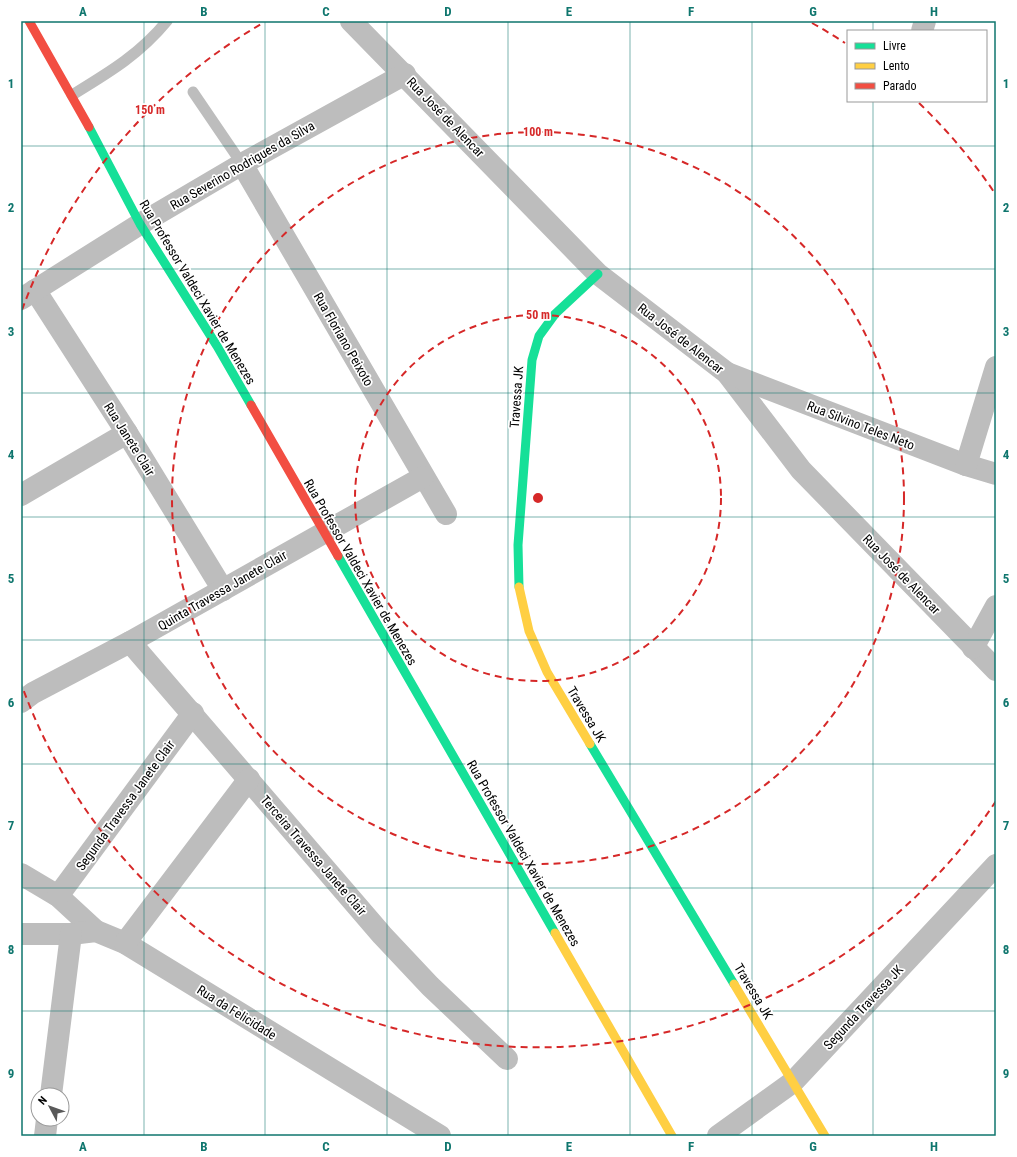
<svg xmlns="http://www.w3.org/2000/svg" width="1017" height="1157" font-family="'Roboto Condensed',sans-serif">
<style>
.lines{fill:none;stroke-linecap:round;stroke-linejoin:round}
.lane{stroke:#bdbdbd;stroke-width:11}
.street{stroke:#bdbdbd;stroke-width:22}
.fast{stroke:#16e098;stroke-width:9}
.slow{stroke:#ffcf43;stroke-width:9}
.jam{stroke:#f24e42;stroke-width:9}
.grid{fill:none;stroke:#0f766e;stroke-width:1;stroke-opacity:0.55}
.ring{fill:none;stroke:#d62828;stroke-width:2;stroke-dasharray:7 5}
.labels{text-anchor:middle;stroke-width:3.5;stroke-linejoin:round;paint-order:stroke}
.street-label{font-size:13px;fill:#000;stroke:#fff}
.centre{fill:#d62828;stroke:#fff;stroke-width:2}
.ring-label{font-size:12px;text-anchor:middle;font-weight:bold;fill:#d62828;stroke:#fff;stroke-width:3.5;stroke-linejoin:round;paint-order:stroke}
.neatline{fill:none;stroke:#0f766e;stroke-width:1.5}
.grid-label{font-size:13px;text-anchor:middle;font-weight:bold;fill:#0f766e}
</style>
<rect width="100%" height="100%" fill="#fff"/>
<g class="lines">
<g class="lane">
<polyline points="193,92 242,164"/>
<path d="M 72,95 C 108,73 139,55 167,21"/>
</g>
<g class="street">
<polyline points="351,21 598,274 727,373 801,470 996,670"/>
<polyline points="922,31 925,21"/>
<polyline points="242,164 446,514"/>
<polyline points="35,290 127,433 223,590"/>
<polyline points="21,299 140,224 242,164 405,74"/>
<polyline points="727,373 966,465 996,474"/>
<polyline points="966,465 996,367"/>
<polyline points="21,495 127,433"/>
<polyline points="130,642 382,935 430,986 507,1059"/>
<polyline points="973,648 996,606"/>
<polyline points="21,702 33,693 130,642 423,477"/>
<polyline points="21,874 58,896 96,931"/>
<polyline points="58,896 193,713"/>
<polyline points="21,934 71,934 96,931 125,943 440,1136"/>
<polyline points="125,943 249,779"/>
<polyline points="51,1095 71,934"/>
<polyline points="45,1136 47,1119"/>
<polyline points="718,1136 793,1082 996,865"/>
</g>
<g class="fast">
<polyline points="89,127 140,224 217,346 251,405"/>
<polyline points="338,556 555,933"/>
<polyline points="519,587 518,545 532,360 539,336 555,314 598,274"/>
<polyline points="590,744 734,984"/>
</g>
<g class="slow">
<polyline points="519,587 529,631 547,672 590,744"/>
<polyline points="555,933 672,1136"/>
<polyline points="734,984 825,1136"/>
</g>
<g class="jam">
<polyline points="29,21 89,127"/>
<polyline points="251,405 338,556"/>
</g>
</g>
<path class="grid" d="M 144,21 L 144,1136M 265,21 L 265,1136M 387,21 L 387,1136M 508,21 L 508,1136M 630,21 L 630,1136M 752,21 L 752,1136M 873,21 L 873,31M 873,101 L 873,1136M 21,146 L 996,146M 21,269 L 996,269M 21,393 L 996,393M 21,517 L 996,517M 21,640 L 996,640M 21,764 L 996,764M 21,888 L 996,888M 21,1011 L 996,1011"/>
<g class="ring">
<circle cx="538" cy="498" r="183"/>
<circle cx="538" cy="498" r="366"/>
<path d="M996 801A549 549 0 0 1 22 686M22 310A549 549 0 0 1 263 23M812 23A549 549 0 0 1 845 43M919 103A549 549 0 0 1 996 195"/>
</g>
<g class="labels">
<g class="street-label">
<text transform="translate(446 117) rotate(46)" y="5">Rua José de Alencar</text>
<text transform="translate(242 165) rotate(-30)" y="5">Rua Severino Rodrigues da Silva</text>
<text transform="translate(198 292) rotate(59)" y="5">Rua Professor Valdeci Xavier de Menezes</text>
<text transform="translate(681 338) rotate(38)" y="5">Rua José de Alencar</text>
<text transform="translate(344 339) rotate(60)" y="5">Rua Floriano Peixoto</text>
<text transform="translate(516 397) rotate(-86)" y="5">Travessa JK</text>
<text transform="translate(861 425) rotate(21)" y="5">Rua Silvino Teles Neto</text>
<text transform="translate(130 439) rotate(58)" y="5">Rua Janete Clair</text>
<text transform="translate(361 572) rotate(60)" y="5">Rua Professor Valdeci Xavier de Menezes</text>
<text transform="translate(902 574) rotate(46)" y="5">Rua José de Alencar</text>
<text transform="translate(222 590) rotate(-30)" y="5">Quinta Travessa Janete Clair</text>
<text transform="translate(587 714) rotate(59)" y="5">Travessa JK</text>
<text transform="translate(125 805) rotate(-54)" y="5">Segunda Travessa Janete Clair</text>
<text transform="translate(524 853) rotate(60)" y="5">Rua Professor Valdeci Xavier de Menezes</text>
<text transform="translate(314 855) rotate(49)" y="5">Terceira Travessa Janete Clair</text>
<text transform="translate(754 991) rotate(59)" y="5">Travessa JK</text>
<text transform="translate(863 1007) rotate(-47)" y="5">Segunda Travessa JK</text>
<text transform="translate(237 1012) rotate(32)" y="5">Rua da Felicidade</text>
</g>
</g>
<circle cx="538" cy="498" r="6" class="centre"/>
<g class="ring-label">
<text x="150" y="114">150 m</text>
<text x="538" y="136">100 m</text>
<text x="538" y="319">50 m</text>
</g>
<rect width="1017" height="1157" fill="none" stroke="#ffffff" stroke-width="44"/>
<rect x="847" y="30" width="140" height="72" fill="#ffffff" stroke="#999999"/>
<rect x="855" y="43" width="20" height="6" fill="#16e098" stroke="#999999"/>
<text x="883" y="50" font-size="12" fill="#000000">Livre</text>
<rect x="855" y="63" width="20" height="6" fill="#ffcf43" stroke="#999999"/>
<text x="883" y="70" font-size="12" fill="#000000">Lento</text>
<rect x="855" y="83" width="20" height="6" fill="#f24e42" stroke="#999999"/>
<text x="883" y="90" font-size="12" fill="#000000">Parado</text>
<g transform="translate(50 1107) rotate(311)"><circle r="19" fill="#ffffff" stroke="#999999"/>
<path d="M0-3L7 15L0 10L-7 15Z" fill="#595959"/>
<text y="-6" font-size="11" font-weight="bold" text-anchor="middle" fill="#000000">N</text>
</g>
<rect x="22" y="22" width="973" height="1113" class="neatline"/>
<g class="grid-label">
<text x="83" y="16">A</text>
<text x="204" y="16">B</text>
<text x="326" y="16">C</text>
<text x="448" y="16">D</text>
<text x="569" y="16">E</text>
<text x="691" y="16">F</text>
<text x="813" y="16">G</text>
<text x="934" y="16">H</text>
<text x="11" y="88">1</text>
<text x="1006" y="88">1</text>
<text x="11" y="212">2</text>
<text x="1006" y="212">2</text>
<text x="11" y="336">3</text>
<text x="1006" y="336">3</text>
<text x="11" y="459">4</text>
<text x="1006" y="459">4</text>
<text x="11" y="583">5</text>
<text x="1006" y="583">5</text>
<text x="11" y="707">6</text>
<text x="1006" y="707">6</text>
<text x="11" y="830">7</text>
<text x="1006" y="830">7</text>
<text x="11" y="954">8</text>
<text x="1006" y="954">8</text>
<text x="11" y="1078">9</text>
<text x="1006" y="1078">9</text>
<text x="83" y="1151">A</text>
<text x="204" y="1151">B</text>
<text x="326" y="1151">C</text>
<text x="448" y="1151">D</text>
<text x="569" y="1151">E</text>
<text x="691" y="1151">F</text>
<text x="813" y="1151">G</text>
<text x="934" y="1151">H</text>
</g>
</svg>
